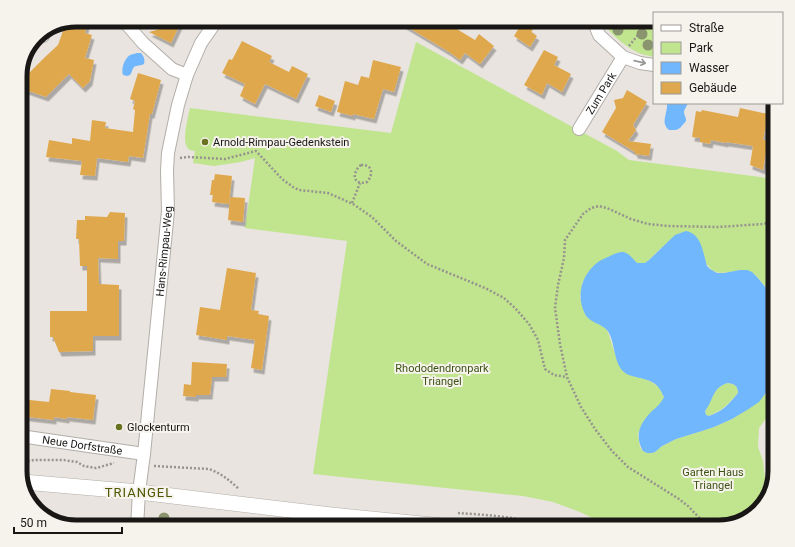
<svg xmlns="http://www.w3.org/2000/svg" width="795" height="547" font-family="Roboto,sans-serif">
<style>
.green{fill:#c1e58e}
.water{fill:#70b7fe;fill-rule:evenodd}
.building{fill:#e0a84e;filter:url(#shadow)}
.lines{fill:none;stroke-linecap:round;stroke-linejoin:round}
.minor-casing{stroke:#b2aea9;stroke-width:14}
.tertiary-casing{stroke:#b2aea9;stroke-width:16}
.path{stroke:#96938f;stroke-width:2.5;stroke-dasharray:2 2;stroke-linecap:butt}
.minor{stroke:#fff;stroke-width:12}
.tertiary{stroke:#fff;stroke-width:15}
.tree{fill:#8a946f}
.oneway{stroke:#979796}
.poi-dot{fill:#67731e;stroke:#f6f2ec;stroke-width:1.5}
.labels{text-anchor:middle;stroke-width:4;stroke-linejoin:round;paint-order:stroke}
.street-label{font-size:11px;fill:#181715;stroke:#f6f2ec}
.poi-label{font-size:11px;fill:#181715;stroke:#f6f2ec;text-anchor:start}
.park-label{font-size:11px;fill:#3c5313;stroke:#f6f2ec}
.quarter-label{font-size:13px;letter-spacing:1px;fill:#4e5802;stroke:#f6f2ec}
.rim{fill:none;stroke:#181715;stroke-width:5}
</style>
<defs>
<filter id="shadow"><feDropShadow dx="2.5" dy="4.5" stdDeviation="0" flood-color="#0004"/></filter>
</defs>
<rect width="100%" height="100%" fill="#e9e4df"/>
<g class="green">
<path d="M 602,20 L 654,20 L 654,57 C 650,56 645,55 641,54 C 627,48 609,34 602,20 Z"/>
<path d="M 416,42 L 617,151 L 629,160 L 775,179 L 775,299 C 769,292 759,276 750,272 C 737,266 719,280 709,267 C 706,264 705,260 704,256 L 661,248 L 649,260 L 645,263 L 592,268 L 583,281 L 580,297 L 586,316 L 604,327 L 608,332 L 618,363 L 624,372 L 634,376 L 650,381 L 659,387 L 664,397 L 662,402 L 644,420 L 638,434 L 640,447 L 643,451 L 647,453 L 655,452 L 662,446 L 676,439 L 702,431 L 714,427 L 732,419 L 766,394 L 775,381 L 775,411 L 767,417 L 759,428 L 758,447 L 763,461 L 765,479 L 760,499 L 751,515 L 746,520 L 719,527 L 611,527 L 580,512 L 553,502 L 523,496 L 313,474 L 347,241 L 245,228 L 255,158 L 241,162 L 214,166 L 193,163 L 195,151 C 191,151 189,150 187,147 C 182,140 188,117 190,108 L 391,133 Z"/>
<path d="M 728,383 C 735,384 738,386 738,393 C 727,405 724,410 708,416 L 706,415 L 705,411 C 713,400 712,387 728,383 Z"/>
</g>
<g class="water">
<path d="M 137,53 L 141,53 C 144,57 145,59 144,64 C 141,66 136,65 134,67 C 132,69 132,73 130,75 L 127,76 L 123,75 C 121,69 124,59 130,55 C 132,54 135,54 137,53 Z"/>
<path d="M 667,103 L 688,103 L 684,111 L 684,113 L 686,119 L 686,121 L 680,128 L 676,130 L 669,130 C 660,122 668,114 667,103 Z"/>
<path d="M 686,231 C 702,234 703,253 707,266 L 710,269 L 717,273 L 724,273 L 740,270 L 747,270 L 752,272 L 757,277 L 775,299 L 775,381 L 759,402 L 747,410 L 732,419 L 714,427 L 702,431 L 676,439 L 662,446 L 655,452 L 652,453 L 647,453 L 643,451 C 634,435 640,423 652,411 C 657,407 661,403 664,397 C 657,381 651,381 636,377 C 632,376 627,375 624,372 C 614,364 615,344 609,333 C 604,323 590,324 585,314 C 576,296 581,275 598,262 C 601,260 605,258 608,257 C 612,255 618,252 623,252 C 629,253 633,259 637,263 L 645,263 L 649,260 L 675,235 ZM 728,383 C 735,384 738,386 738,393 C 728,405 723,411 709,416 L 706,415 L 705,411 C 714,400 712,387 728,383 Z"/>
</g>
<g class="building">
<polygon points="76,20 88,20 85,33 92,35 85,58 94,60 90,81 83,88 69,74 46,97 20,88 20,82 22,76 25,77 45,57 58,45 65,25"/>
<polygon points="157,20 182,20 171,43 149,32 160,29"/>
<polygon points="396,20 442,20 475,40 479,34 494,46 480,64 465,53 460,60 449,52"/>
<polygon points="522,23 533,30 531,32 537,36 530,47 514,36"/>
<polygon points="242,41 272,56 269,62 289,72 292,66 308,74 296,99 265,84 255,104 240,96 245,84 222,73 229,59 232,60"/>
<polygon points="544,50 558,57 554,65 571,74 562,92 547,83 542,95 524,85"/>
<polygon points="373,60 401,67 394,92 383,89 374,119 353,114 353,116 337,112 345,81 358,85 361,76 369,78"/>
<polygon points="138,73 161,80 152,114 150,114 143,158 129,156 128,162 97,158 95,176 80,175 82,161 46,157 49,140 72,144 72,138 90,141 92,120 106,122 105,128 133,132 135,110 133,109 135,101 130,99"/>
<polygon points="627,90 647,102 633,125 636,130 628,141 651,144 649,156 635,154 635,152 602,132 616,108 614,100 623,98"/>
<polygon points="319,95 335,101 331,112 315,106"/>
<polygon points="740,108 768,114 763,140 768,140 763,170 750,165 753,146 726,142 726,143 711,140 710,144 700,142 700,138 692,137 696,111 701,112 702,110 738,117"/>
<polygon points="215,174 232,176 229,204 212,202 213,195 210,195 212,180 214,180"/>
<polygon points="230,197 245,198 243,222 228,220"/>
<polygon points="110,212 125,213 124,241 118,241 118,259 98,258 99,284 119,285 119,336 93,336 93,351 59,352 53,337 50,337 50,311 87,311 87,266 80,266 79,239 76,239 77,220 85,220 85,216 107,217"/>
<polygon points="227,268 256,273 251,310 259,311 258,314 269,316 262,370 251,368 255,340 227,336 227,340 196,335 200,307 220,310"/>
<polygon points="192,362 227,364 226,377 212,377 210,395 196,395 196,397 183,396 184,384 191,385"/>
<polygon points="51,389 70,391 70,392 96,395 93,420 67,417 67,419 54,417 54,420 20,416 20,399 49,402"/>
</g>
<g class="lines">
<g class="minor-casing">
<g id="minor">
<polyline points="123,20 143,43 172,69 187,75"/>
<polyline points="593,20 599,35 623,57 640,63 654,65"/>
<polyline points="41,34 43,36"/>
<path id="s1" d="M 579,129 L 623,57"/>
<path id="s2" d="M 20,436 L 144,454"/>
<path id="s3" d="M 137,527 L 139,492 L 144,454 L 168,211 L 167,171 L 168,153 L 178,105 L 187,75 L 201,43 L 217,20"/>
<polyline points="331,527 331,515"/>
</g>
</g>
<g class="tertiary-casing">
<polyline id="tertiary" points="23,482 139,492 331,515 452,527"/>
</g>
<g class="path">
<polyline points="629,46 650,20"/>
<polyline points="180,158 189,157 225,159 256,151 282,179 293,187 299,190 328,193 353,204 372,217 396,241 427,264 485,288 504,298 515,308 529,324 538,340 545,369 554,375 567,377"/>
<path d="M 361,165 C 372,164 374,174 367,182 C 353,186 351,173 361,165 Z"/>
<polyline points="352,203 360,183"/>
<polyline points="20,463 34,460 63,460 77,462 84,466 96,468 100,467 114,463"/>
<path d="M 154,466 L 209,469 C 221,473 230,481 239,489"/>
<path d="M 458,513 C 485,515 519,516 544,527"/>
<polyline points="708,527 688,506 679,499 628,467 612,451 595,429 581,407 567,377 560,344 555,308 558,285 564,258 565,240 583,214 591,208 599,206 607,208 631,219 648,224 668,226 718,227 763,224 775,221"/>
</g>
<use href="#minor" class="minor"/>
<use href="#tertiary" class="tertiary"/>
</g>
<g class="tree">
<circle cx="618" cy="30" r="5.5"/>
<circle cx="642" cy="34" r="5.5"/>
<circle cx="648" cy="45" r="5.5"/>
<circle cx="164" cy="518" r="5.5"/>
</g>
<defs><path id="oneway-shaft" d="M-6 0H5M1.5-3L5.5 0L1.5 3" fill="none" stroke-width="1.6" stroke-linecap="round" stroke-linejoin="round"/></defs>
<use class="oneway" href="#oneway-shaft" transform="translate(640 62) rotate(13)"/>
<g class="poi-dot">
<circle cx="205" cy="142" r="4"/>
<circle cx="119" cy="427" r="4"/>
</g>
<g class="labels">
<g class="street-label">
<text dy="4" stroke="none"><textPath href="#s1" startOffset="42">Zum Park</textPath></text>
<text dy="4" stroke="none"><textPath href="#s3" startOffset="277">Hans-Rimpau-Weg</textPath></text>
<text dy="4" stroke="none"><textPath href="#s2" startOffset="63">Neue Dorfstraße</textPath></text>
</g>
<g class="poi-label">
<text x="213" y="146">Arnold-Rimpau-Gedenkstein</text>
<text x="127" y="431">Glockenturm</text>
</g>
<g class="park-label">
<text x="442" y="372">Rhododendronpark<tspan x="442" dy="13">Triangel</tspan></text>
<text x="713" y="476">Garten Haus<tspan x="713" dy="13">Triangel</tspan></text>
</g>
<g class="quarter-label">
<text x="139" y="497">TRIANGEL</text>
</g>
</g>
<path d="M0 0H795V547H0ZM76 27H719A49 49 0 0 1 768 76V471A49 49 0 0 1 719 520H76A49 49 0 0 1 27 471V76A49 49 0 0 1 76 27Z" fill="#f6f2ec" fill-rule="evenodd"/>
<path class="rim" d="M76 27H719A49 49 0 0 1 768 76V471A49 49 0 0 1 719 520H76A49 49 0 0 1 27 471V76A49 49 0 0 1 76 27Z"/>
<rect x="653" y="12" width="130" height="92" fill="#f6f2ec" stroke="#9d9a96"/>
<rect x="661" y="25" width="20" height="6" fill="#ffffff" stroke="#9d9a96"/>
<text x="689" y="32" font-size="12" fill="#181715">Straße</text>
<rect x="661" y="42" width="20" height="12" fill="#c1e58e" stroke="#9d9a96"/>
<text x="689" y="52" font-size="12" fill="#181715">Park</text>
<rect x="661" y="62" width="20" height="12" fill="#70b7fe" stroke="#9d9a96"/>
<text x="689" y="72" font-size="12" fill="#181715">Wasser</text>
<rect x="661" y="82" width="20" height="12" fill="#e0a84e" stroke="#9d9a96"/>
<text x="689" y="92" font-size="12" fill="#181715">Gebäude</text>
<path d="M14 527v6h108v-6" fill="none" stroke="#181715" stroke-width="2"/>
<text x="20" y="527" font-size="12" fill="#181715" stroke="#f6f2ec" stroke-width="3" paint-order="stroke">50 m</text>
</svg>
